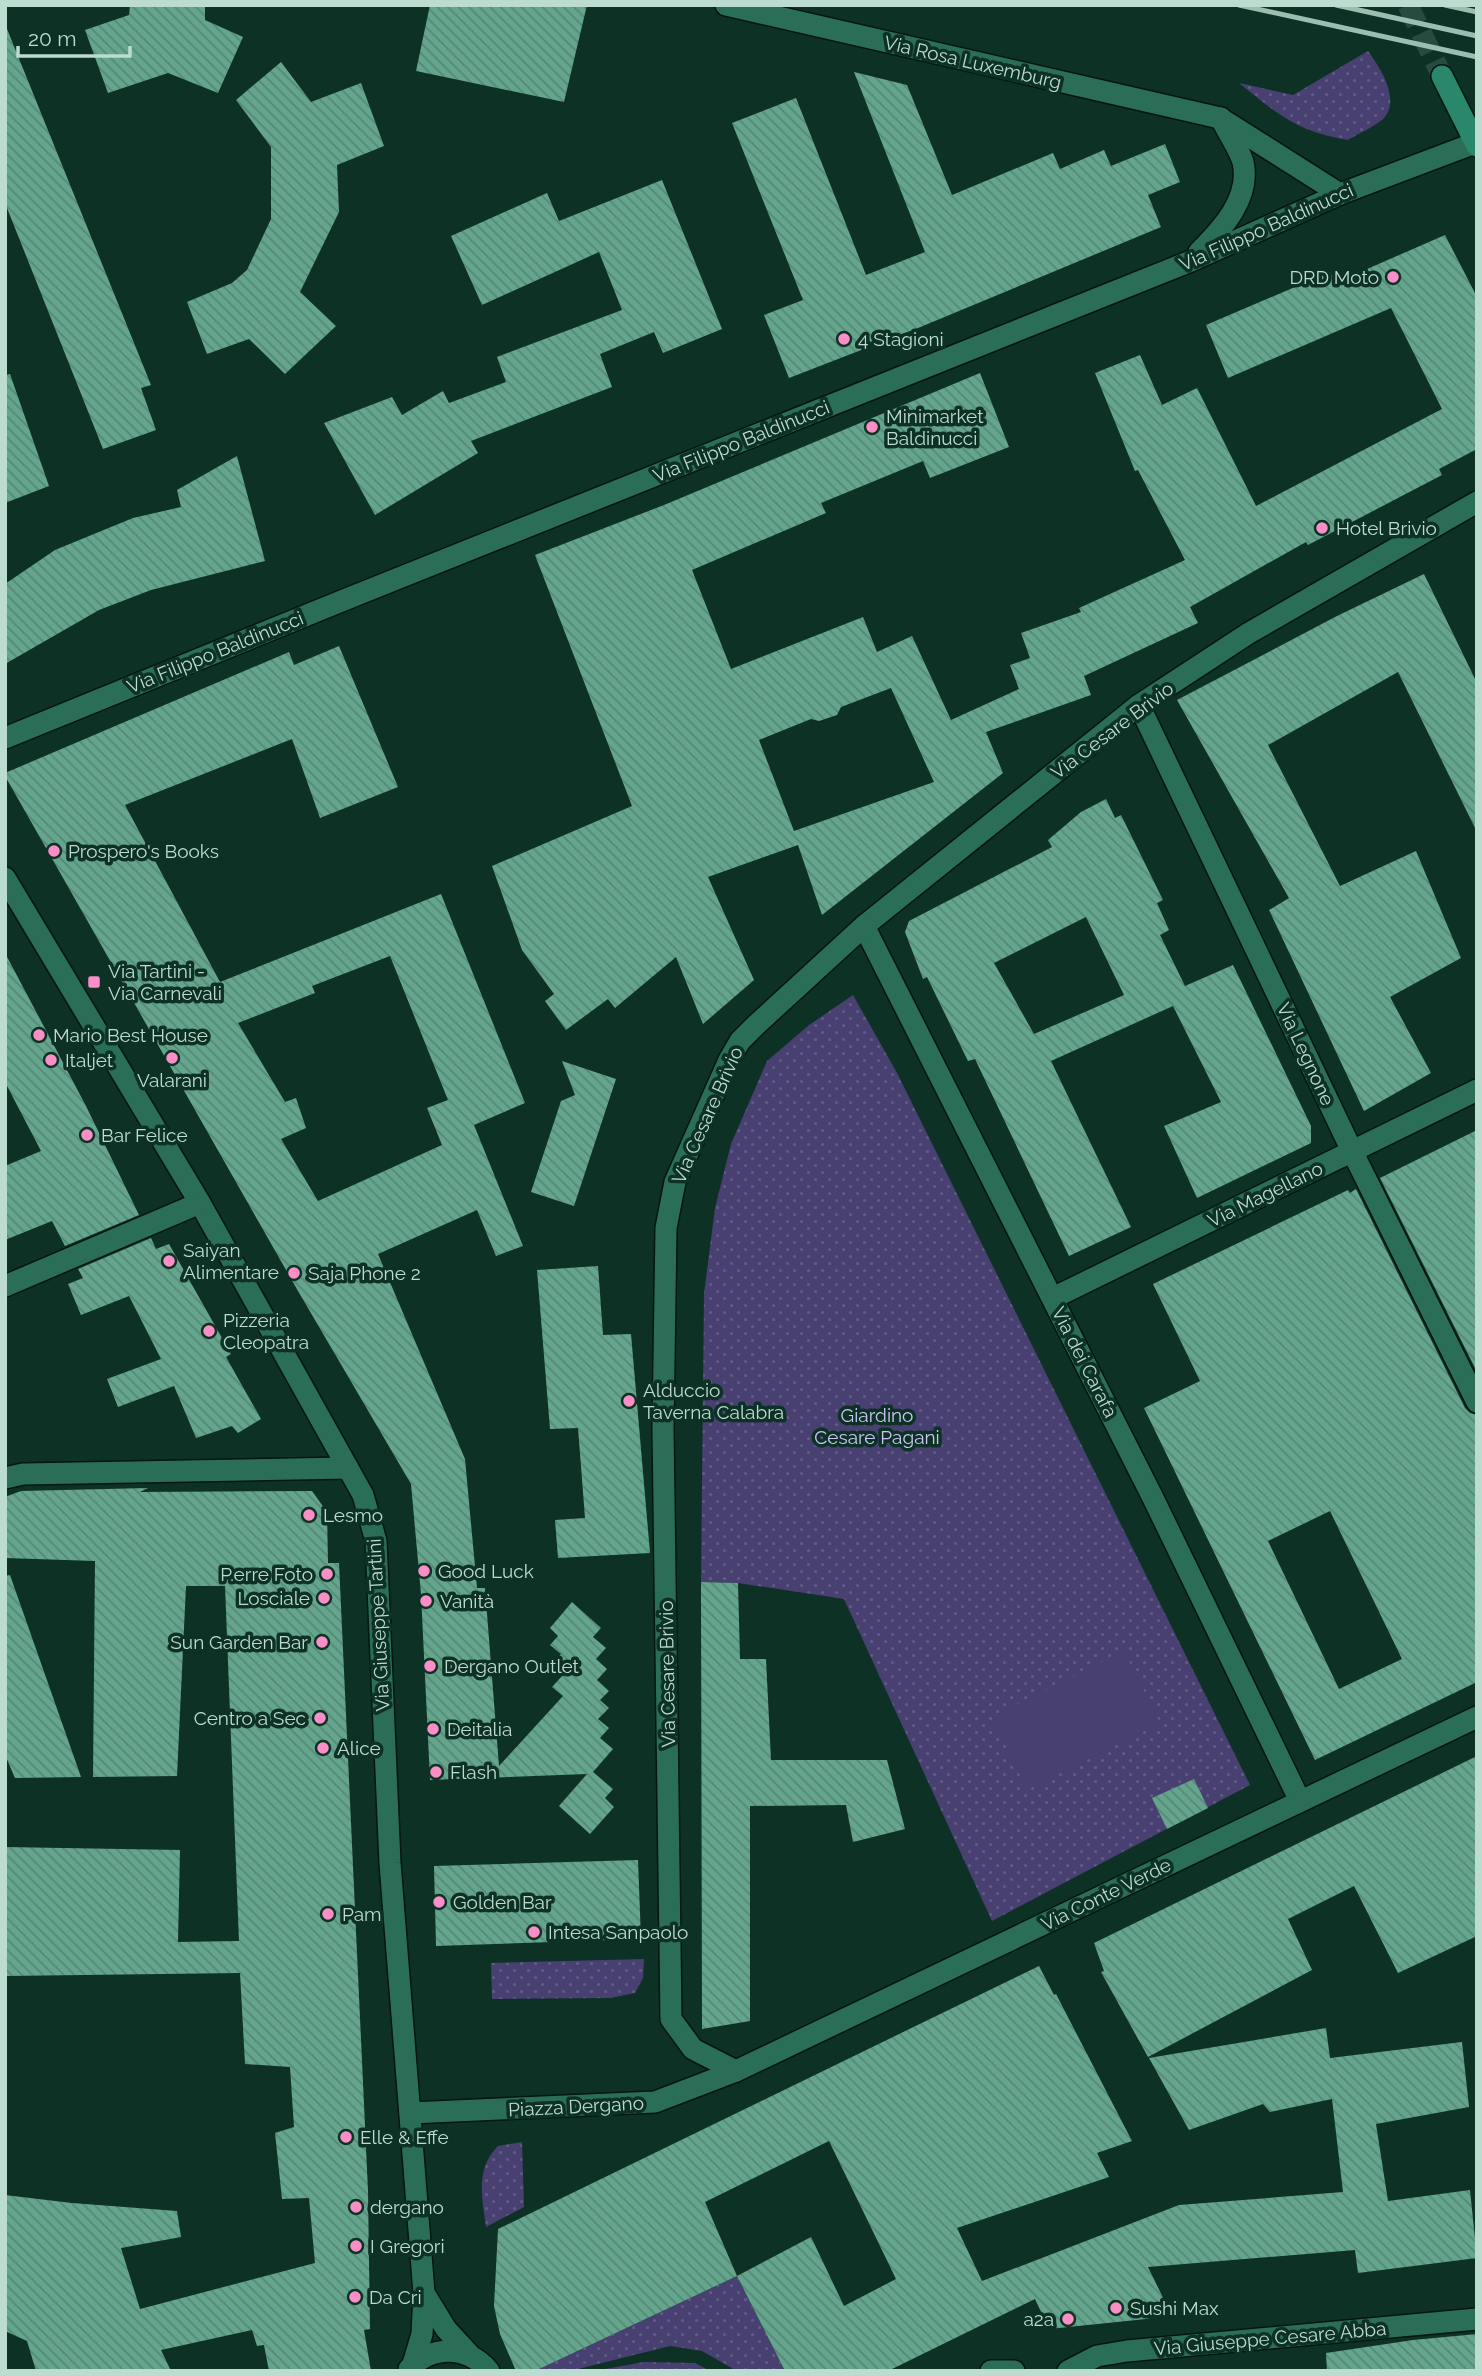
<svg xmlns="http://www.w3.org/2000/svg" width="1482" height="2376" font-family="Raleway,sans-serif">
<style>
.green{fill:url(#green-dots)}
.pitch{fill:#474071}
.building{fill:url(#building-back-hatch);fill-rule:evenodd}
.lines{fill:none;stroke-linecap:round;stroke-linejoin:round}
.major-tunnel{stroke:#284b3f;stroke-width:21;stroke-dasharray:21 10;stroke-linecap:butt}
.minor-casing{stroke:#031710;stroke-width:24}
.major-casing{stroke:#031710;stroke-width:24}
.minor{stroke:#2b6e58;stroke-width:21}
.major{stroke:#2b876b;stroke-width:21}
.rail{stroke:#9cbeb0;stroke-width:5}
.poi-dot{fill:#fa8fc7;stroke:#0e3126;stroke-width:2.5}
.labels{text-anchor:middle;stroke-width:7;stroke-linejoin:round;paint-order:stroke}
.street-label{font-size:19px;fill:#bbdcce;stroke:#0e3126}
.poi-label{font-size:19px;fill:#bbdcce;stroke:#0e3126;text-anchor:start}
.park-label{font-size:19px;fill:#c9c6f2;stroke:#0e3126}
</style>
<defs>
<pattern id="green-dots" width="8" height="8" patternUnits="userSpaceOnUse" patternTransform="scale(1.75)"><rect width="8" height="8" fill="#474071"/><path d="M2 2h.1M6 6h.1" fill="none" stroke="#605b84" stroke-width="1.8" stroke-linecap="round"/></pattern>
<pattern id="building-back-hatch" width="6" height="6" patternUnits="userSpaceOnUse" patternTransform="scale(1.75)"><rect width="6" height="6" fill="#64a58d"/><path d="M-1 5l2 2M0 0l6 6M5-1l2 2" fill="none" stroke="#578775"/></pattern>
</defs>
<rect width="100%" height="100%" fill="#0e3126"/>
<g class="green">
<path d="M 1368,51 C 1381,69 1402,101 1382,120 C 1372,128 1359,133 1348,140 C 1296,131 1279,115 1239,83 L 1293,95 Z"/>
<polygon points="853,995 897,1073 1250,1785 992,1921 844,1599 738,1583 701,1582 704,1294 715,1208 731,1144 767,1061 809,1025"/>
<polygon points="644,1959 643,1978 635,1993 610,1998 492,1999 491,1963"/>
<path d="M 522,2142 L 524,2207 L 486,2227 C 482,2198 475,2169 498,2146 Z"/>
<polygon points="737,2276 785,2371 737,2371 702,2351 670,2346 570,2371 535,2371"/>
<polygon points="644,2362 695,2363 710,2371 594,2371"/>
</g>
<polygon class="pitch" points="1124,1651 1160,1723 1027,1790 992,1717"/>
<g class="building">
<polygon points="130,5 205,5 205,20 243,37 218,93 168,73 108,93 85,30 129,15"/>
<polygon points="430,5 587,5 564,102 416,71"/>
<polygon points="5,24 151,385 141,388 156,430 103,449 5,203"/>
<polygon points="281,62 311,102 361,83 384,146 337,165 339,212 300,292 336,326 285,374 249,339 207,354 187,302 232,283 247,270 271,219 271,147 236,100"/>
<polygon points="854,72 907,85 952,195 1053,153 1060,169 1104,150 1111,166 1165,144 1180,182 1148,195 1161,227 918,328 789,378 764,315 803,300 732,123 796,98 866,275 925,252"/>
<polygon points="662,180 722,329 663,353 654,332 600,354 612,387 471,441 478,453 375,515 324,423 392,397 402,415 443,391 449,403 506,382 497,357 622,310 599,252 482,305 451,236 547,193 559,221"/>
<path d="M 1445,235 L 1477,297 L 1477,449 L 1439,469 L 1442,475 L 1308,545 L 1306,542 L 1190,607 L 1198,623 L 1084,676 L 1091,695 L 986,732 L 1003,773 L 822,915 L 798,845 L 708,877 L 754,980 L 703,1024 L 676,957 L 615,1008 L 608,999 L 566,1030 L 545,1001 L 554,994 L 522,950 L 492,866 L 632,806 L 535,555 L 664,505 L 980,373 L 1009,447 L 930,478 L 923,461 L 821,503 L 826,513 L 692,570 L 731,669 L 863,617 L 877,652 L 912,636 L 951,720 L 1019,689 L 1010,665 L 1030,658 L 1021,633 L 1081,612 L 1079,608 L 1185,560 L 1138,470 L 1135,471 L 1095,373 L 1140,355 L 1162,405 L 1197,388 L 1256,506 L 1442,409 L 1391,308 L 1228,378 L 1206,325 L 1330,272 L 1335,283 ZM 891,688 L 934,782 L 794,831 L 759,740 L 811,719 L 819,721 L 837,715 L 841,707 Z"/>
<polygon points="10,374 49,486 5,503 5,375"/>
<polygon points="237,456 265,561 151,590 99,610 5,664 5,584 55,550 133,518 181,507 177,490"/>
<polygon points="1424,574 1477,683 1477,832 1398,672 1268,745 1340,886 1416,851 1461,958 1390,997 1431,1073 1364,1111 1269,910 1289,898 1177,700 1337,616"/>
<path d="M 339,646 L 398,787 L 320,818 L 292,739 L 125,805 L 220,982 L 441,894 L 525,1103 L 474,1125 L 523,1246 L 496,1256 L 477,1210 L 378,1254 L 465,1459 L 477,1588 L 485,1588 L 499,1766 L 563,1696 L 552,1687 L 562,1676 L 550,1666 L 561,1654 L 550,1645 L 558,1636 L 550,1628 L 572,1602 L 601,1628 L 593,1637 L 606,1648 L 596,1659 L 607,1669 L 597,1680 L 609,1691 L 600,1700 L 609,1708 L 598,1719 L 609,1728 L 600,1738 L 613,1749 L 593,1772 L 613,1789 L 605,1798 L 614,1807 L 590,1834 L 559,1806 L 587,1774 L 430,1780 L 421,1594 L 411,1484 L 298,1291 L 5,776 L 5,773 L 289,652 L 294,665 ZM 390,956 L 448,1100 L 427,1108 L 442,1145 L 318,1201 L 281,1139 L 306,1128 L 296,1098 L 285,1102 L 238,1023 L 315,993 L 312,986 Z"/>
<path d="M 1106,799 L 1115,818 L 1121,815 L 1163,900 L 1157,903 L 1169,930 L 1160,935 L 1185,986 L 1233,965 L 1311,1126 L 1311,1143 L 1197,1198 L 1164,1126 L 1221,1102 L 1173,1006 L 1051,1061 L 1131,1227 L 1069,1256 L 975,1059 L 968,1061 L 927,977 L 923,979 L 905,932 L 909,921 L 1052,847 L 1048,840 L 1081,812 ZM 1086,917 L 1124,995 L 1034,1034 L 994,963 Z"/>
<polygon points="5,953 86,1106 139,1215 65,1246 52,1221 5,1240 5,1166 41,1151 5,1082"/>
<polygon points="562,1061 616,1079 574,1206 531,1192 561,1101 575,1095"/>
<polygon points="1477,1130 1477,1372 1380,1178"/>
<path d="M 1356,1189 L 1465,1408 L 1470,1413 L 1477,1415 L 1477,1682 L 1315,1760 L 1144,1408 L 1200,1381 L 1153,1284 L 1348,1190 L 1350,1193 ZM 1330,1511 L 1402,1659 L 1339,1689 L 1268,1541 Z"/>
<polygon points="151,1238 156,1249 169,1244 231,1354 226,1357 261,1419 238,1433 232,1426 196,1438 174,1386 118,1407 107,1379 161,1359 129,1296 81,1315 68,1284 83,1278 78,1269"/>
<polygon points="598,1266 603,1335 631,1334 650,1553 558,1558 555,1520 585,1518 578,1428 550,1429 537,1270"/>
<polygon points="148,1488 140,1492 312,1491 327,1512 328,1563 339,1563 368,2191 370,2329 364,2330 371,2371 269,2371 264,2345 257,2346 252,2330 161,2350 171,2371 36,2371 27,2341 5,2331 5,2195 72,2203 177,2211 181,2237 121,2248 140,2309 315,2263 309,2198 282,2199 275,2133 294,2127 290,2067 245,2064 240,1973 5,1976 5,1847 180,1850 178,1942 239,1941 225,1586 186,1586 177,1776 93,1777 95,1561 5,1558 5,1497 21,1491"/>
<polygon points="10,1575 81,1777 15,1778 5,1755 5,1576"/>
<polygon points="701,1582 738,1583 740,1659 766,1659 771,1760 887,1760 905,1829 853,1842 846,1805 750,1806 750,2021 702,2029"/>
<polygon points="1477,1756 1477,1936 1398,1973 1354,1886 1288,1919 1312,1970 1148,2057 1101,1972 1104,1971 1094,1943"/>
<polygon points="1194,1779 1208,1808 1167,1829 1152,1798"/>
<polygon points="638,1860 641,1939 436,1946 434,1866"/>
<path d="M 1039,1966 L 1054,1995 L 1056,1994 L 1132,2141 L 1097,2153 L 1109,2177 L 957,2228 L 982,2281 L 1179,2205 L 1343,2192 L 1332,2099 L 1270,2112 L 1263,2104 L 1189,2130 L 1149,2058 L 1326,2028 L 1330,2058 L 1462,2042 L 1469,2107 L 1376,2124 L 1388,2201 L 1470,2190 L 1477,2258 L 1358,2273 L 1355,2250 L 1148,2267 L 1170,2312 L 1146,2319 L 1049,2329 L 1035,2299 L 888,2371 L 785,2371 L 737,2276 L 535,2371 L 516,2371 L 500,2334 L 494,2306 L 498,2229 ZM 829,2141 L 896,2279 L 844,2306 L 811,2237 L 737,2276 L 705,2202 Z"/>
<polygon points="1477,2334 1477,2371 1327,2371 1326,2353 1413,2340"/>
</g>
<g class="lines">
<polyline class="major-tunnel" points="1408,5 1442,76"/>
<g class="minor-casing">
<g id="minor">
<polyline points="726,5 1220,118 1340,194"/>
<path d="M 1199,252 C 1222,229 1251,198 1243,162 C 1239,148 1227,132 1221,118"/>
<polyline points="1139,705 1352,1151 1477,1402"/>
<polyline points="5,738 344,600 1191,261 1340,194 1475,143"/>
<polyline points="5,878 200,1203 363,1495 376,1541 390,1863 424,2293 422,2334 413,2364"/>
<polyline points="864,926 1153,1498 1300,1801"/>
<polyline points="5,1286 200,1203"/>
<polyline points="1053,1298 1477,1090"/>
<polyline points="5,1478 23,1474 348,1468"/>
<polyline points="736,2071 693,2049 671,2019 663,1428 666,1228 675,1182 729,1060 740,1041 756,1025 864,926 1139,705 1249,633 1477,502"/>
<polyline points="410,2113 655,2102 736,2071 1477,1717"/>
<polyline points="424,2293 446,2329 470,2355"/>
<path d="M 409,2369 C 432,2345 467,2345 489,2371"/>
<polyline points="991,2371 1014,2371"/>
<polyline points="1068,2371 1097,2356 1127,2351 1477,2319"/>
</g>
</g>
<g class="major-casing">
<polyline id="major" points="1442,76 1477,146"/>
</g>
<use href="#minor" class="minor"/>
<use href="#major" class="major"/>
<g class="rail">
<polyline points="1239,5 1477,57"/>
<polyline points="1336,5 1477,36"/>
<polyline points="1445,5 1477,12"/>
</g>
</g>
<g class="poi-dot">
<circle cx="1393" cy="277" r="7"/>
<circle cx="844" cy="339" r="7"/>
<circle cx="872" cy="427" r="7"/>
<circle cx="1322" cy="528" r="7"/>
<circle cx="54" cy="851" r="7"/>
<rect x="87" y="975" width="14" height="14" rx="3.5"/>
<circle cx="39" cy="1035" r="7"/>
<circle cx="172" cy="1058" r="7"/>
<circle cx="51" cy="1060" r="7"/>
<circle cx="87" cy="1135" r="7"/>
<circle cx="169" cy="1261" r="7"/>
<circle cx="294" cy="1273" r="7"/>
<circle cx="209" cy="1331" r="7"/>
<circle cx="629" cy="1401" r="7"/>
<circle cx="309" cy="1515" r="7"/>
<circle cx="424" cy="1571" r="7"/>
<circle cx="327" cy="1574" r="7"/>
<circle cx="324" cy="1598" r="7"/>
<circle cx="426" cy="1601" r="7"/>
<circle cx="322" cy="1642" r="7"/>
<circle cx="430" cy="1666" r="7"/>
<circle cx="320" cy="1718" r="7"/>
<circle cx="433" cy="1729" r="7"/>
<circle cx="323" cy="1748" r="7"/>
<circle cx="436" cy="1772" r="7"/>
<circle cx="439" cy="1902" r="7"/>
<circle cx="328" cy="1914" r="7"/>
<circle cx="534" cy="1932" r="7"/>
<circle cx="346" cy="2137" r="7"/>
<circle cx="356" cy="2207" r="7"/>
<circle cx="356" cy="2246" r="7"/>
<circle cx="355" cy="2297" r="7"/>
<circle cx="1116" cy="2308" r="7"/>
<circle cx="1068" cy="2319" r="7"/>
</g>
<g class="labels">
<g class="street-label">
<text transform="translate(973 62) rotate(13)" y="7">Via Rosa Luxemburg</text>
<text transform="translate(1266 227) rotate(-24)" y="7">Via Filippo Baldinucci</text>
<text transform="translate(741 441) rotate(-22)" y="7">Via Filippo Baldinucci</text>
<text transform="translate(215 652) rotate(-22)" y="7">Via Filippo Baldinucci</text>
<text transform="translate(1112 730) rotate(-37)" y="7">Via Cesare Brivio</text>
<text transform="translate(1306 1054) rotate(65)" y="7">Via Legnone</text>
<text transform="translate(707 1115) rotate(-66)" y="7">Via Cesare Brivio</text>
<text transform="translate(1265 1194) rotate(-26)" y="7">Via Magellano</text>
<text transform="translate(1085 1362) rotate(63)" y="7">Via dei Carafa</text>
<text transform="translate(378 1625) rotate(-93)" y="7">Via Giuseppe Tartini</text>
<text transform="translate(667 1674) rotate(-91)" y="7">Via Cesare Brivio</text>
<text transform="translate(1106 1894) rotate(-26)" y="7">Via Conte Verde</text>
<text transform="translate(576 2106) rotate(-3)" y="7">Piazza Dergano</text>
<text transform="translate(1270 2338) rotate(-5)" y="7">Via Giuseppe Cesare Abba</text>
</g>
<g class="poi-label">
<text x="1379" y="284" text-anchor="end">DRD Moto</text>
<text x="858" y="346">4 Stagioni</text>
<text x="886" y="423">Minimarket<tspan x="886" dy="22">Baldinucci</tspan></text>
<text x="1336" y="535">Hotel Brivio</text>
<text x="68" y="858">Prospero's Books</text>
<text x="108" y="978">Via Tartini -<tspan x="108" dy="22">Via Carnevali</tspan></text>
<text x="53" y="1042">Mario Best House</text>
<text x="65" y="1067">Italjet</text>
<text x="172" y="1087" text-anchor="middle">Valarani</text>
<text x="101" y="1142">Bar Felice</text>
<text x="183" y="1257">Saiyan<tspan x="183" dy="22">Alimentare</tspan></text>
<text x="308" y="1280">Saja Phone 2</text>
<text x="223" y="1327">Pizzeria<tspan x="223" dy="22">Cleopatra</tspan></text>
<text x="643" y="1397">Alduccio<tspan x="643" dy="22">Taverna Calabra</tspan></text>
<text x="323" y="1522">Lesmo</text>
<text x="438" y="1578">Good Luck</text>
<text x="313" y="1581" text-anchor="end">P.erre Foto</text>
<text x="310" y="1605" text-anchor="end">Losciale</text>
<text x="440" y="1608">Vanità</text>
<text x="308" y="1649" text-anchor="end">Sun Garden Bar</text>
<text x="444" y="1673">Dergano Outlet</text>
<text x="306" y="1725" text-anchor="end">Centro a Sec</text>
<text x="447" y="1736">Deitalia</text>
<text x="337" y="1755">Alice</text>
<text x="450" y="1779">Flash</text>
<text x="453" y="1909">Golden Bar</text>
<text x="342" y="1921">Pam</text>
<text x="548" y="1939">Intesa Sanpaolo</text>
<text x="360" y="2144">Elle &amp; Effe</text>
<text x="370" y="2214">dergano</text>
<text x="370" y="2253">I Gregori</text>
<text x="369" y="2304">Da Cri</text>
<text x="1130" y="2315">Sushi Max</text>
<text x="1054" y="2326" text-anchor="end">a2a</text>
</g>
<g class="park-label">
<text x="877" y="1422">Giardino<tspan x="877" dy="22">Cesare Pagani</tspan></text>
</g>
</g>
<rect width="1482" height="2376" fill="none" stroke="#bbdcce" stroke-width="14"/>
<path d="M18 46v10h112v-10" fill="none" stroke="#bbdcce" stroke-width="3.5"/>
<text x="28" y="46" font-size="21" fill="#bbdcce" stroke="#0e3126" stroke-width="5" paint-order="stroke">20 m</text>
</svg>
